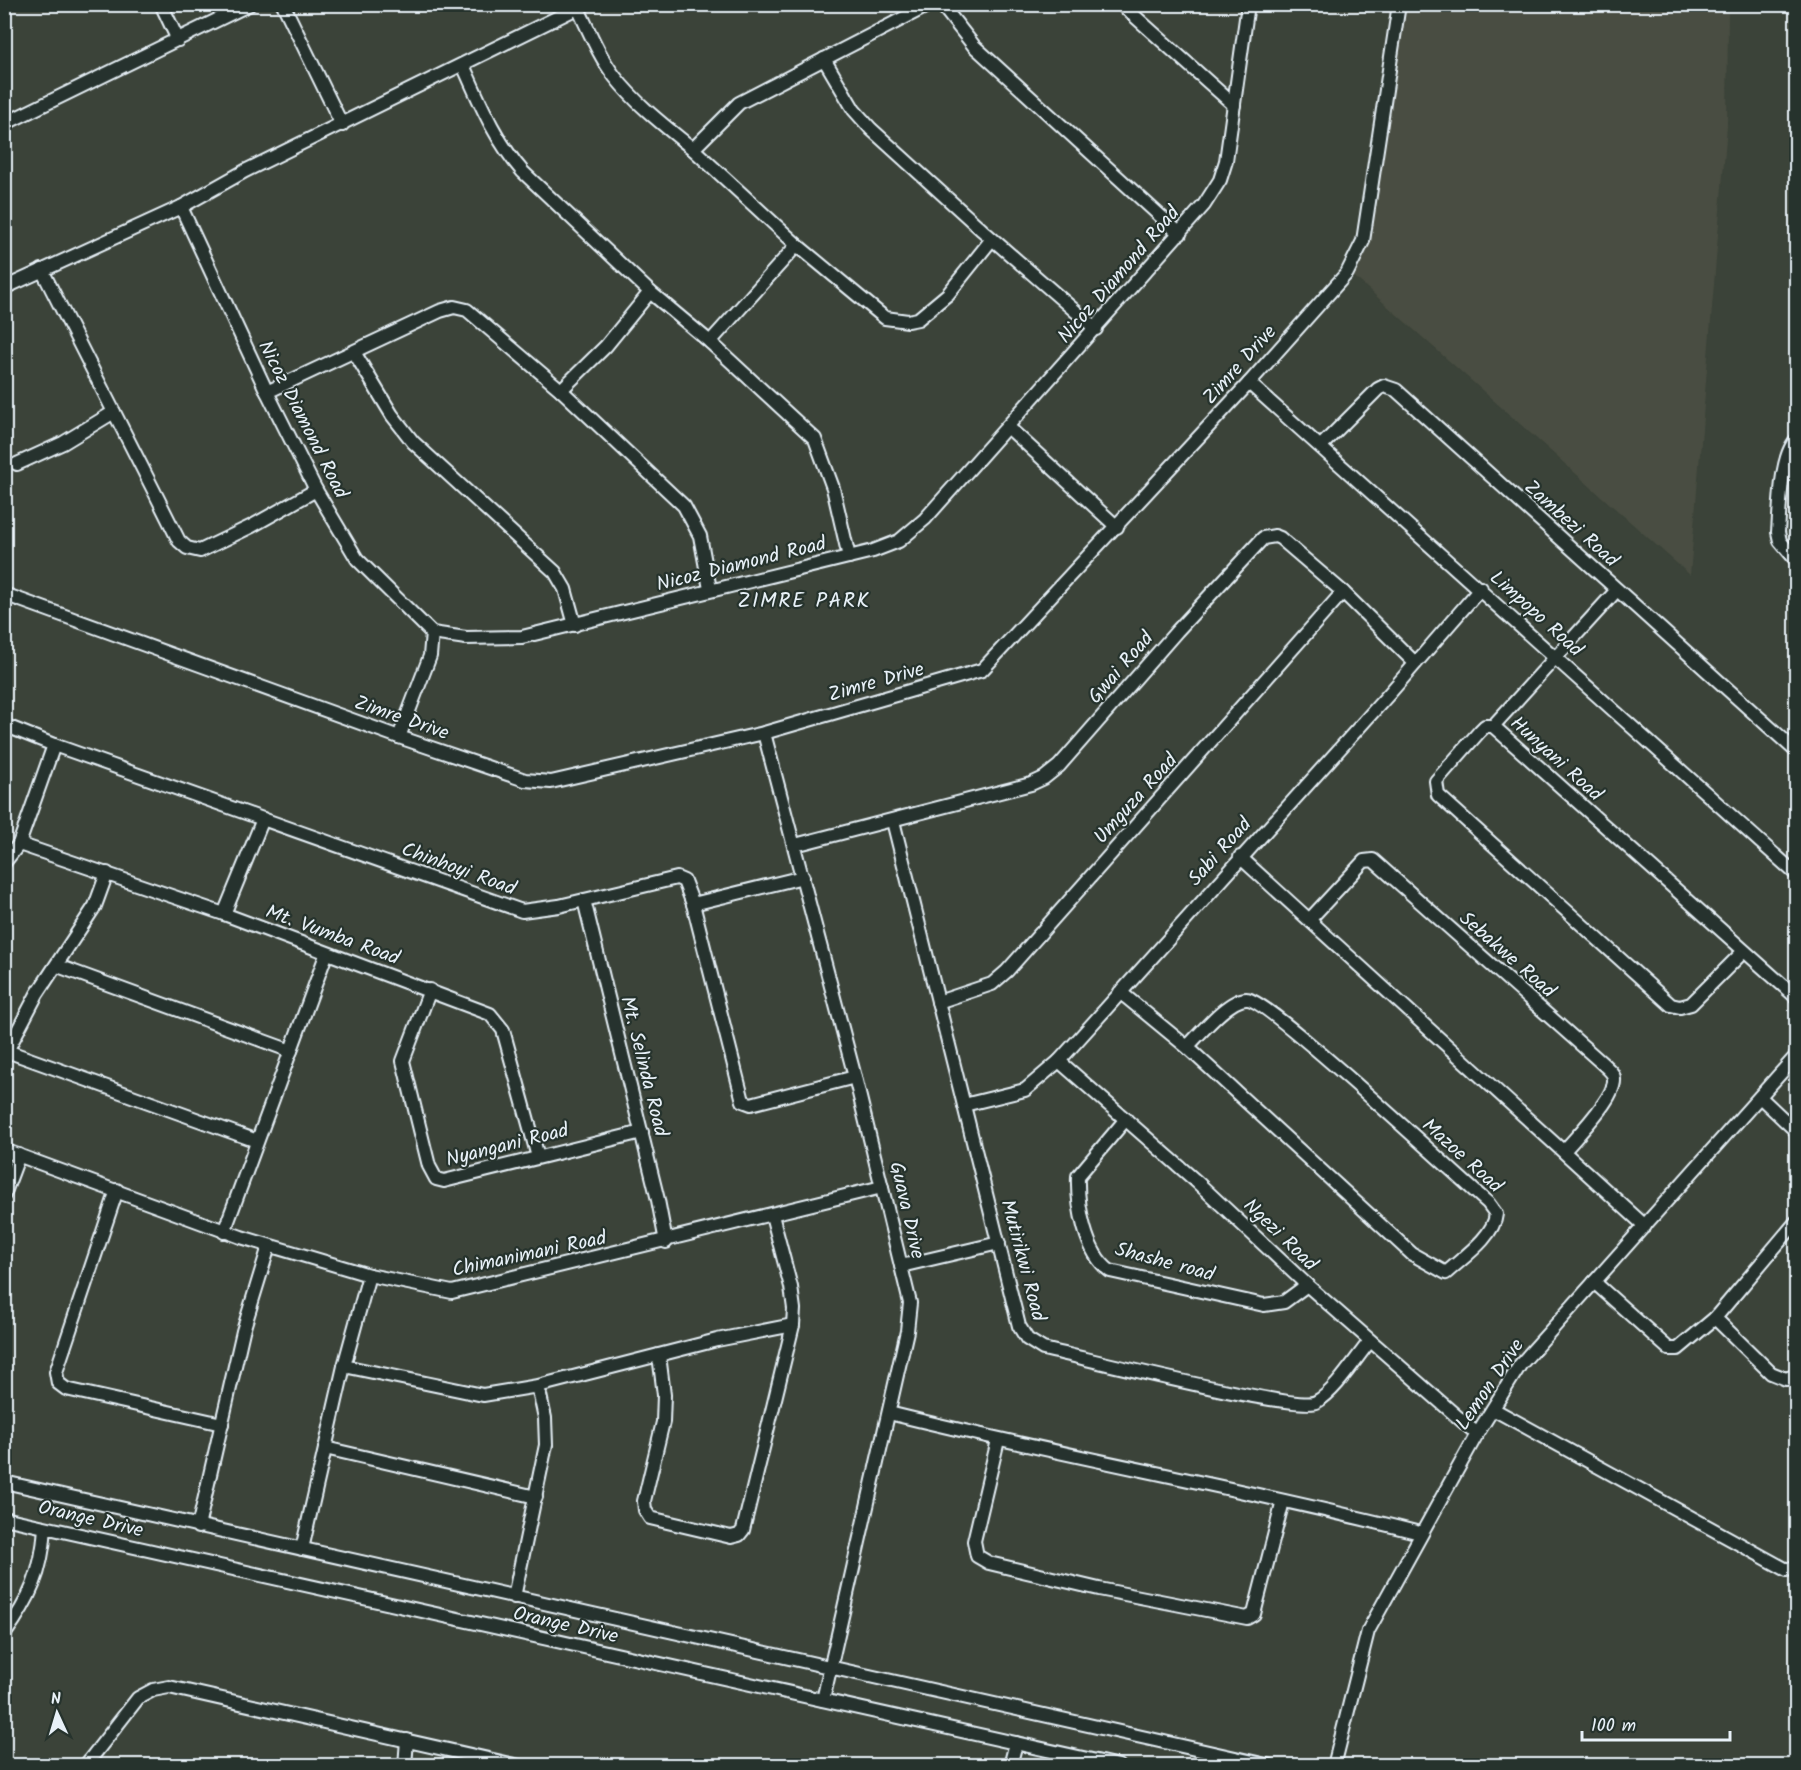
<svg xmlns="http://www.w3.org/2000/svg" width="1801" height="1770" font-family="Kalam,sans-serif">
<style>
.built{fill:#4a4e42}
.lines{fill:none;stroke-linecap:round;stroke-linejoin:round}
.minor-casing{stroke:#e8f1f8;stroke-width:16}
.minor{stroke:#26332d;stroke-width:12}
.labels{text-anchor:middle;stroke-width:4.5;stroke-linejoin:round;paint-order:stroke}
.street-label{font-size:20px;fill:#e8f1f8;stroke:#26332d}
.neighbourhood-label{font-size:21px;letter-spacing:1.5px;fill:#e8f1f8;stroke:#26332d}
</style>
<rect width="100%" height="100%" fill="#3b4339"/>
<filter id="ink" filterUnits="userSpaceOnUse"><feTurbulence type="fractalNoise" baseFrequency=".0167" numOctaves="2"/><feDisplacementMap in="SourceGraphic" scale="12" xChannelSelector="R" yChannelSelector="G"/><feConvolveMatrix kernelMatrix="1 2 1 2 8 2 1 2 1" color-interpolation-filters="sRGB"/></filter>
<g filter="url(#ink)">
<polygon class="built" points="1396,5 1728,5 1727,125 1690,575 1348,271 1364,245"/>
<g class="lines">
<g class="minor-casing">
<g id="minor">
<polyline points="161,4 178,40"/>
<polyline points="283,4 342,125"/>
<polyline points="931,4 739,103 693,149 797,245 885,318 908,321 918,319 948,294 992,239"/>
<polyline points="941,4 974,46 1180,234"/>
<polyline points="1121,4 1234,105"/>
<path d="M 578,8 C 589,31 599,56 615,77 C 637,105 666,127 693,149"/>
<polyline points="824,59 854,110 871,129 982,230 1096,329"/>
<path d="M 463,65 C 480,103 495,140 523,172 L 650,292 L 710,342 L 815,439 L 833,488 L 849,557"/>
<polyline points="4,124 250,4"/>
<polyline points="181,207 267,392 316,490 357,559 432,633 466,638 522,637 873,551 899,541 925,519 1204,205 1220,180 1226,161 1248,4"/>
<polyline points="42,270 157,497 179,541 187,548 200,551 252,526 316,490"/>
<polyline points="4,288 181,207 245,171 585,4"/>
<polyline points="710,342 797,245"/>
<polyline points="354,352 392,415 413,442 555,572 565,589 575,625"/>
<polyline points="1249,383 1796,874"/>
<polyline points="561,390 606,346 650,292"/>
<polyline points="267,392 440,311 454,307 467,310 561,390 684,506 700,536 710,589"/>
<polyline points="1008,427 1117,527"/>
<path d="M 1796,440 C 1780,457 1780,508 1778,532 L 1780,541 L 1796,560"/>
<polyline points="1321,446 1378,389 1384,386 1396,390 1796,751"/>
<polyline points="17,464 63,443 114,412"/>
<polyline points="4,594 399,737 525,780 551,782 764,733 982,670 1249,383 1347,273 1363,241 1399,4"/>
<polyline points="4,725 54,745 522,911 559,906 677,878 684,881 693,904 743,1101 751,1104 855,1077"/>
<polyline points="1493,726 1617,590"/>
<polyline points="764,733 855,1077 910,1303 907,1331 823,1700"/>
<polyline points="399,737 430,656 432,633"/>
<path d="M 893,821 L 1019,1326 L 1027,1339 L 1043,1349 C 1081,1357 1296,1412 1316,1402 C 1335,1392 1356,1358 1370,1341"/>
<polyline points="19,844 224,914 490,1014 503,1030 538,1157"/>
<polyline points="795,845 1031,784 1044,778 1059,766 1177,631 1263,538 1275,536 1280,538 1343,592 1414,662"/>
<polyline points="1240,857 1645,1226"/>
<polyline points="4,863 19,844 54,745"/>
<polyline points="584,900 658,1200 666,1242"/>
<polyline points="693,904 803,877"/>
<polyline points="224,914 263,819"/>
<path d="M 1310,919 L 1364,861 L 1373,860 L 1603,1064 C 1607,1068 1614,1073 1614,1079 C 1616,1097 1576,1137 1564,1151"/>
<polyline points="1744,951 1691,1004 1680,1007 1671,1005 1438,795 1436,781 1480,731 1485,726 1493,726 1796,997"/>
<polyline points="58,966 291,1051"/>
<polyline points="430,990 403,1061 429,1166 436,1179 444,1181 642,1132"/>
<path d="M 1120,992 L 1187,1047 L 1412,1254 L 1446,1273 C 1462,1258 1494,1237 1496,1214 L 1488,1203 C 1458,1177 1268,999 1247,999 C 1229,998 1200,1034 1187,1047"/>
<polyline points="938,1002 992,984 1007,971 1343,592"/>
<polyline points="4,1050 257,1141"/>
<polyline points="7,1051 37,994 95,906 107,873"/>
<polyline points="1059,1061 1197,1182 1307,1285 1477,1434"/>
<polyline points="1760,1097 1796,1131"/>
<polyline points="964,1105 1025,1090 1059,1061 1389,694 1481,588"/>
<path d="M 1126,1119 L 1078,1176 C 1077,1205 1085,1253 1110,1271 L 1264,1305 L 1284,1302 L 1307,1285"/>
<polyline points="4,1150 241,1237 369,1275 452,1292 882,1187"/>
<polyline points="117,1190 56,1372 58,1383 66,1389 222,1424"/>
<polyline points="4,1195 19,1155"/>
<polyline points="224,1232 326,955"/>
<polyline points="901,1266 999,1243"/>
<polyline points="1594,1282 1669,1349 1678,1349 1715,1318 1796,1222"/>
<polyline points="1715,1318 1771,1373 1786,1379 1796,1375"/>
<polyline points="659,1355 664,1395 663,1422 644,1501 645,1510 650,1518 731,1537 739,1535 743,1530 793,1325 794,1309 791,1287 772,1215"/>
<polyline points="344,1366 483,1395 538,1386 717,1340 793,1325"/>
<polyline points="1493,1409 1787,1570 1796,1566"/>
<path d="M 889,1413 C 1065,1457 1244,1488 1420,1533"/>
<polyline points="998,1440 974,1541 977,1556 989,1563 1099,1589 1247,1618 1254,1614 1283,1501"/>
<polyline points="325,1448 536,1497"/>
<polyline points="4,1482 1271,1766"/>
<polyline points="4,1518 1119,1766"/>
<polyline points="198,1527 243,1331 269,1246"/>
<polyline points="302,1549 344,1366 369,1275"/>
<polyline points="514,1597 546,1445 545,1418 538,1386"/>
<path d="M 4,1635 C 30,1599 42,1573 45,1528"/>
<polyline points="85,1766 138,1698 153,1690 169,1687 519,1766"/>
<polyline points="405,1766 407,1740"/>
<polyline points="1010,1766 1016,1743"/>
<polyline points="1334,1766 1368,1631 1477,1434 1520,1365 1796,1056"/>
</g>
</g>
<use href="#minor" class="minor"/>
</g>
</g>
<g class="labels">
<g class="street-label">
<text transform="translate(1118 274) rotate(-49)" y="7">Nicoz Diamond Road</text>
<text transform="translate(1239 364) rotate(-48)" y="7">Zimre Drive</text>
<text transform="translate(304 419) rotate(63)" y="7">Nicoz Diamond Road</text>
<text transform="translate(1572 523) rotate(42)" y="7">Zambezi Road</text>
<text transform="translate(741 563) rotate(-14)" y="7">Nicoz Diamond Road</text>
<text transform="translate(1537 613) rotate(42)" y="7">Limpopo Road</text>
<text transform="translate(1120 667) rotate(-49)" y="7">Gwai Road</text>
<text transform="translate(876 681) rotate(-16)" y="7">Zimre Drive</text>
<text transform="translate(402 717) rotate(19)" y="7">Zimre Drive</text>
<text transform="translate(1557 758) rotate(42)" y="7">Hunyani Road</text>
<text transform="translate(1135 798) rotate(-48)" y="7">Umguza Road</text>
<text transform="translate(1219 851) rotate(-48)" y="7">Sabi Road</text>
<text transform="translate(459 868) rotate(20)" y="7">Chinhoyi Road</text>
<text transform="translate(333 934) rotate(20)" y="7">Mt. Vumba Road</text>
<text transform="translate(1508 954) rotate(41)" y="7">Sebakwe Road</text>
<text transform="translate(645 1066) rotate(76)" y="7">Mt. Selinda Road</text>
<text transform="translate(507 1144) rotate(-14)" y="7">Nyangani Road</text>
<text transform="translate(1463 1155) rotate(42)" y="7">Mazoe Road</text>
<text transform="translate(908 1210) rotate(77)" y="7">Guava Drive</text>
<text transform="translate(1281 1234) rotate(44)" y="7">Ngezi Road</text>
<text transform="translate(529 1253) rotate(-12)" y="7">Chimanimani Road</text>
<text transform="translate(1024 1260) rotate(75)" y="7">Mutirikwi Road</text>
<text transform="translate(1165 1261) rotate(15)" y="7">Shashe road</text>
<text transform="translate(1489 1384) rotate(-56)" y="7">Lemon Drive</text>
<text transform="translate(91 1518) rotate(13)" y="7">Orange Drive</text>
<text transform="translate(566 1624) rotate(13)" y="7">Orange Drive</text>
</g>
<g class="neighbourhood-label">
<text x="804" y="607">ZIMRE PARK</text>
</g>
</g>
<rect width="1801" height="1770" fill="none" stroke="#26332d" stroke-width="24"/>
<rect x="12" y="12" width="1777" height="1746" fill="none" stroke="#e8f1f8" stroke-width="2" filter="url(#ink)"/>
<g transform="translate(57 1713) rotate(356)" stroke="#26332d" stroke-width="4.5" paint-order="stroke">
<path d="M0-4.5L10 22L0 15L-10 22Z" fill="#e8f1f8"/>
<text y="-9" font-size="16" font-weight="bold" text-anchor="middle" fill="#e8f1f8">N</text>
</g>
<path d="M1582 1731v9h148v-9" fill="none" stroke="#e8f1f8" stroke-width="3"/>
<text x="1591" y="1731" font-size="18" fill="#e8f1f8" stroke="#26332d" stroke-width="4.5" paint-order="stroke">100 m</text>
</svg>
